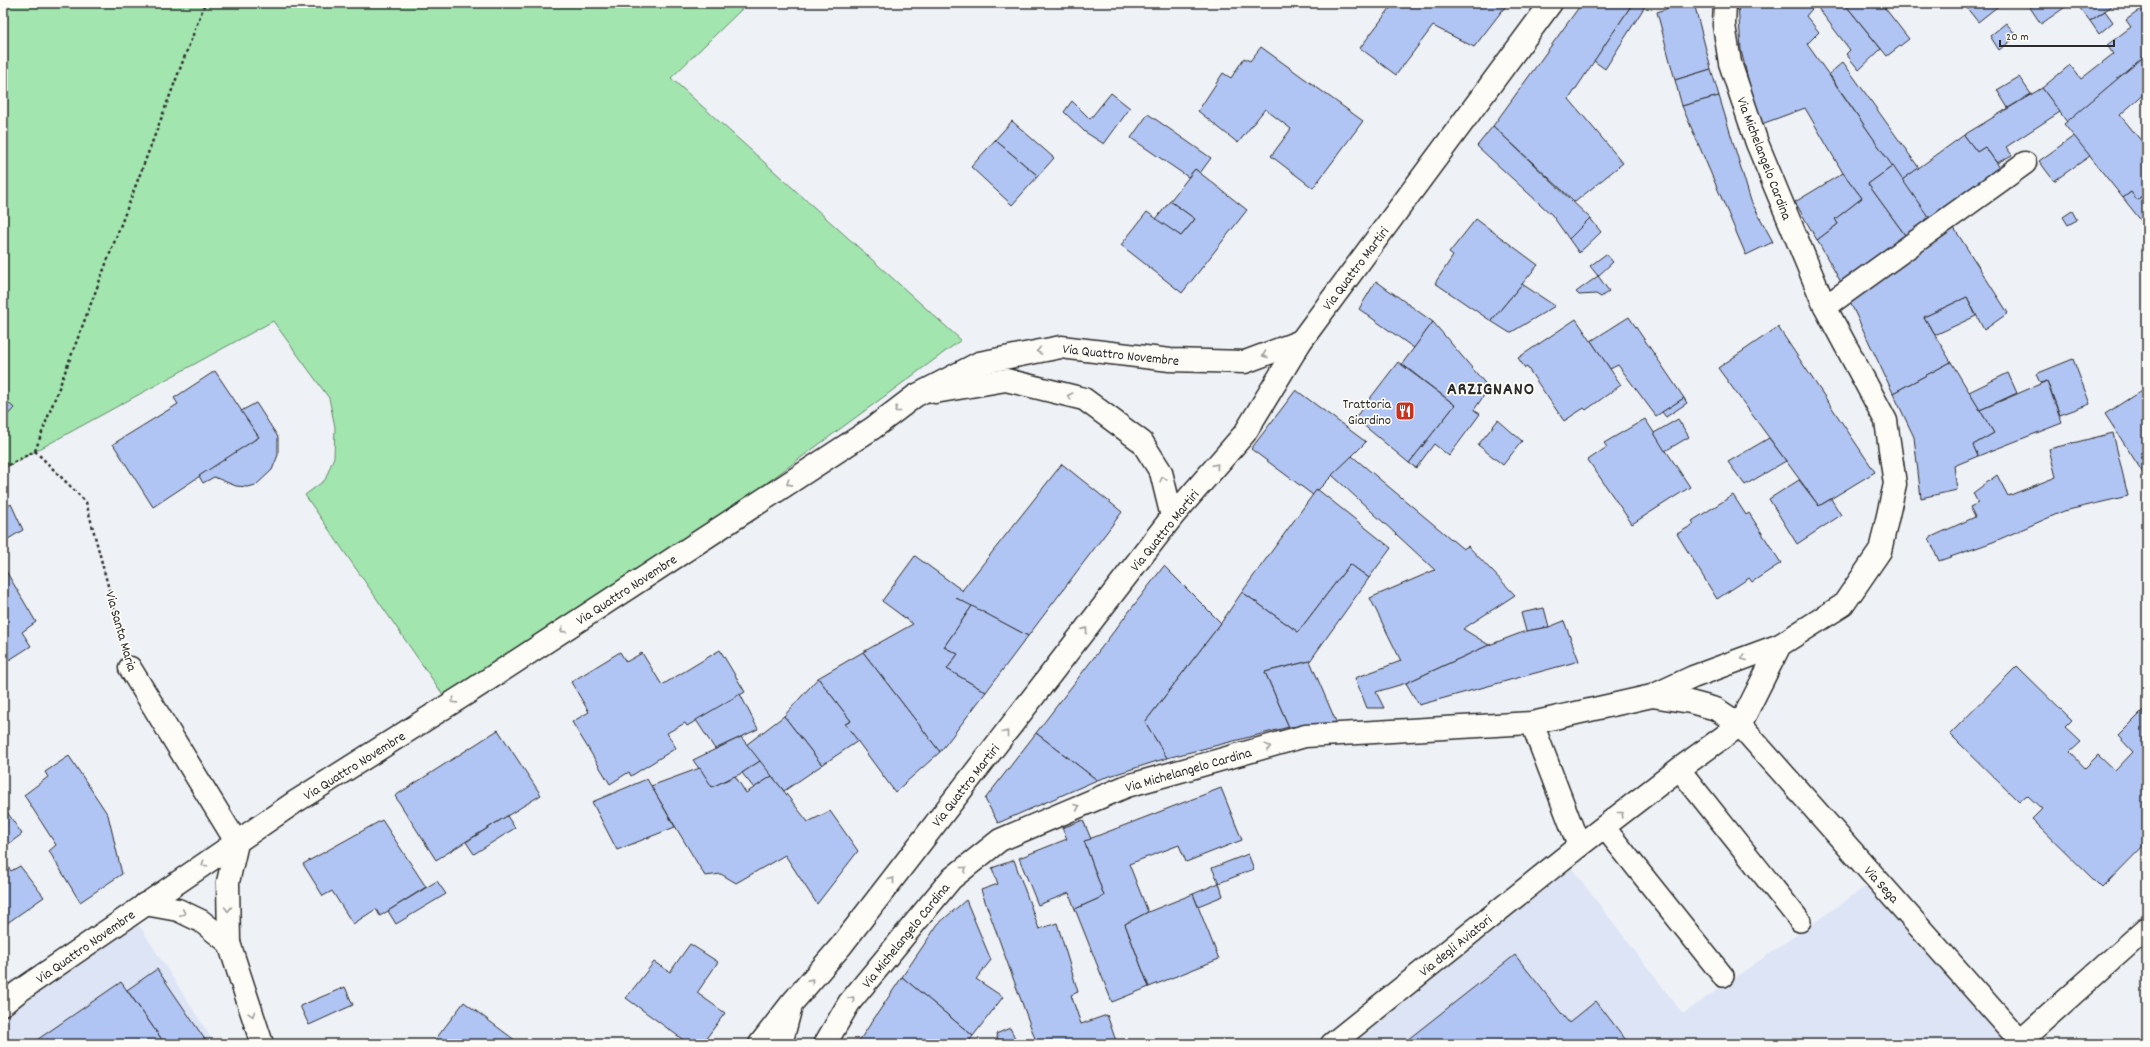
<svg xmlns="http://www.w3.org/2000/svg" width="2150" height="1047" font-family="Dekko,sans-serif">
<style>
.built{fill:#dce4f5}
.green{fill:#a2e5af;stroke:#66886d}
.building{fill:#b1c5f4;stroke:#2b2b2b}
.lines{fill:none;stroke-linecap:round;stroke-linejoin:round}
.lane-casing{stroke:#2b2b2b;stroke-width:24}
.street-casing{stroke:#2b2b2b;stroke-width:25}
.secondary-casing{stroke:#2b2b2b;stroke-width:25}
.path{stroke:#2b2b2b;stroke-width:2.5;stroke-dasharray:3 3;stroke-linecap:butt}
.lane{stroke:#fdfcf7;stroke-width:21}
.street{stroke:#fdfcf7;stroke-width:22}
.secondary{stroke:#fdfcf7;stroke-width:22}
.oneway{stroke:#9e9e9b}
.labels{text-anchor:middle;stroke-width:3.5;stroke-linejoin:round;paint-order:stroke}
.street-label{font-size:14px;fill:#2b2b2b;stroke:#fdfcf7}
.poi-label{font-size:14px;fill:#2b2b2b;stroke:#fdfcf7;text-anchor:end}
.district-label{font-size:18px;font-weight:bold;letter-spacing:1px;fill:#2b2b2b;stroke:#fdfcf7}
</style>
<rect width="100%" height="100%" fill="#eef1f6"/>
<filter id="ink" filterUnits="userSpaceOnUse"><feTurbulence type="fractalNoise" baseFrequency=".025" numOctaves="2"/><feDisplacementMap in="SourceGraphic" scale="8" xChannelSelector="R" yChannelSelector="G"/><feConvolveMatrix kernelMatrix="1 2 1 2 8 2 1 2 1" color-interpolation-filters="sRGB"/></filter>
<g filter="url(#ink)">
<g class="built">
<polygon points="1566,861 1683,1014 1878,878 2012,1040 2007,1044 1329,1044"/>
<polygon points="130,911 215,1044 3,1044 3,1007"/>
</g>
<polygon class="green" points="3,3 748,3 671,78 961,340 455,712 305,495 325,480 334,457 335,427 329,398 273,321 3,469"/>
<g class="building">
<polygon points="1394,3 1508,3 1474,47 1433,26 1396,75 1360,48"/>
<polygon points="1582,3 1633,3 1569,99 1623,163 1575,202 1493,126"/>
<polygon points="1633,3 1647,3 1605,69 1594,61"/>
<polygon points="1683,3 1694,3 1711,69 1675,80 1657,12"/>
<polygon points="1738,3 1817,3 1806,16 1819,32 1807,44 1893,166 1868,184 1908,239 1842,284 1817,240 1838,224 1835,219 1862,198 1843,173 1805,108 1759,125 1741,50"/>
<polygon points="1817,3 1844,3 1881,49 1859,70 1846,54 1850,50 1815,4"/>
<polygon points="1844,3 1881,3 1909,39 1887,56"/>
<polygon points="1963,3 2002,3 1978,22"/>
<polygon points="2032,3 2071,3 2041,24 2029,6"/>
<polygon points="2076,3 2116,3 2090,21"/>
<polygon points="2147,5 2147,54 2067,122 2042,88 2070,65 2081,79 2113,54 2107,45 2131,27 2126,20"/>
<polygon points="2105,11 2113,22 2099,34 2090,21"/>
<polygon points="2006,23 2017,36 1999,50 1990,36"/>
<polygon points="1261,47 1363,121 1313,188 1271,156 1291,129 1265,109 1238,143 1198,111 1223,73 1231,78 1244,58 1250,61"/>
<polygon points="2147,54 2147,91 2120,115 2147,148 2147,192 2137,200 2131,192 2123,198 2064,124"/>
<polygon points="1843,62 1919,168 1902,180 1829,74"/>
<polygon points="1711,69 1719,96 1682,106 1675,80"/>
<polygon points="2019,77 2031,94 2008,108 1997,90"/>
<polygon points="2042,88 2060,112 2006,147 2012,155 1997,163 1985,147 1977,152 1964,135"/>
<polygon points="1111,93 1130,108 1104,144 1085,132 1064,112 1072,101 1090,119"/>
<polygon points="1719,96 1751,201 1773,242 1746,255 1682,106"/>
<polygon points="1148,114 1211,158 1200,173 1195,169 1188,177 1131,138"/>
<polygon points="1012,121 1054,158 1038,176 995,140"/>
<polygon points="1493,126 1590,218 1569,239 1552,215 1477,146"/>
<polygon points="1964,135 1977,152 1985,147 2001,169 1931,221 1902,180"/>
<polygon points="2074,136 2090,156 2054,181 2039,161"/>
<polygon points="995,140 1038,176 1012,205 971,167"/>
<polygon points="1893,166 1931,221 1908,239 1868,184"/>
<polygon points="1195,169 1247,210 1182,293 1121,245 1147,212 1181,236 1195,219 1170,201"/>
<polygon points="1843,173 1862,198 1835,219 1838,224 1817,240 1795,202"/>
<polygon points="2131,192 2137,200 2147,192 2147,228 2123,198"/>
<polygon points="1170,201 1195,219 1181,236 1156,219"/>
<polygon points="2072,211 2077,220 2068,225 2063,217"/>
<polygon points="1590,218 1601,232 1579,253 1569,239"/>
<polygon points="1476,219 1538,265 1491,321 1435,283 1453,256 1449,253"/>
<polygon points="1954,228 2008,313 1984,330 1967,297 1924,317 1951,362 1893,393 1850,302"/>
<polygon points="1606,254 1613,262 1598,276 1590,266"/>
<polygon points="1598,276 1609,291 1601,297 1596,294 1579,295 1576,292"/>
<polygon points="1376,281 1433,322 1414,348 1359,309"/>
<polygon points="1522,284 1555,306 1510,333 1491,321"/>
<polygon points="1967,297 1976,316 1935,335 1924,317"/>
<polygon points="1629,317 1684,398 1656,416 1618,365 1610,369 1591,341"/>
<polygon points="1576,319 1621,385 1586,410 1584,408 1564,421 1527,367 1525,368 1518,358"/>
<polygon points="1433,322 1489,388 1474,410 1480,414 1449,456 1434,444 1416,468 1409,463 1455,405 1402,364"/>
<polygon points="1778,327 1875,472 1819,506 1718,368"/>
<polygon points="2073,359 2090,404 2060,415 2047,381 2040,383 2036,374"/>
<polygon points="1398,362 1455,405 1409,463 1355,418"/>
<polygon points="1951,362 1994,433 1973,445 1978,456 1954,466 1957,490 1921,498 1914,437 1893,393"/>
<polygon points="215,371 259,437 153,507 113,444 178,404 174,398"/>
<polygon points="2008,373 2017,393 1980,410 1969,392"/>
<polygon points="2047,381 2062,423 1978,456 1973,445 1994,433 1980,410"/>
<polygon points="2147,387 2147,475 2145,476 2105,414"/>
<polygon points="1296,390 1366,442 1313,495 1251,449"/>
<polygon points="3,398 14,408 3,420"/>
<polygon points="1684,398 1687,403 1666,417 1662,412"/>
<polygon points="256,403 278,437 278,455 272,470 256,485 247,487 236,486 214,477 203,483 199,476 259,437 241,411"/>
<polygon points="1645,419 1690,487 1632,524 1588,460 1607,447 1604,443"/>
<polygon points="1678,419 1689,437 1665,451 1654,433"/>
<polygon points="1498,420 1522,441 1503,465 1478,445"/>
<polygon points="2113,433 2128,496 2064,511 1993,542 1939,561 1929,538 1975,517 1970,507 1978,503 1973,493 1997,475 2008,496 2056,477 2049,449"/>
<polygon points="1769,438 1786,461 1745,485 1728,462"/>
<polygon points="1352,456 1463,549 1468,546 1515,595 1463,629 1489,645 1406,683 1376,692 1384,708 1367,708 1355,678 1401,661 1370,598 1435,570 1332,475"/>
<polygon points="1062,464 1122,512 1028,636 956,598"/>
<polygon points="1799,480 1819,506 1831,499 1841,515 1797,544 1769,499"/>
<polygon points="1317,489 1391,548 1369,578 1350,564 1298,632 1242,592"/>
<polygon points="1733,495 1746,515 1749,513 1781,563 1752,582 1749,578 1717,599 1677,534 1694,524 1692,521"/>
<polygon points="11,504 23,530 3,542 3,510"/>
<polygon points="915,556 963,591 956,598 972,606 944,647 958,654 947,669 986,692 940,752 863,652 913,624 882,601"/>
<polygon points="1350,564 1369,578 1310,661 1265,672 1289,727 1167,758 1145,722 1221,623 1242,592 1298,632"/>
<polygon points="3,566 36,622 22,632 31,646 3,664"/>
<polygon points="1164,566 1221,623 1145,722 1167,758 1097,780 1036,733"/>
<polygon points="972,606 1028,636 986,692 947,669 958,654 944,647"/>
<polygon points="1544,608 1549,627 1526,631 1521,613"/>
<polygon points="1564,621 1579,661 1419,705 1406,683 1489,645 1526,631 1549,627"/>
<polygon points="720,650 745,692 687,726 685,723 667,733 676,748 631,776 629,772 610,784 572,722 589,712 571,682 620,652 626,662 642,653 662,685"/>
<polygon points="863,652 940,752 895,792 845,724 851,721 818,678"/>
<polygon points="1310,661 1337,724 1289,727 1265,672"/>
<polygon points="2017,666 2072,720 2065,727 2081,742 2070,752 2085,768 2098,755 2115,771 2133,752 2118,736 2147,707 2147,842 2102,888 2032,819 2042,809 2027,795 2019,802 1950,734"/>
<polygon points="818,678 851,721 845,724 858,741 822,765 784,716"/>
<polygon points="740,694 758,729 715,749 696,720"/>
<polygon points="784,716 822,765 784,791 746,745"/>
<polygon points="498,730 541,795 436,860 395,796"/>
<polygon points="1036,733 1097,780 998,823 985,799"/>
<polygon points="741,737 760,761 742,773 712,787 693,760"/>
<polygon points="69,756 108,815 122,874 80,902 49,851 56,845 24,795 48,777 45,772"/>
<polygon points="760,761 772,776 754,788 742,773"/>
<polygon points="700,768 712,787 735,776 746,793 772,776 808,822 830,811 858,851 817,904 785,855 736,883 721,874 705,876 651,786"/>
<polygon points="647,779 675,827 617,850 592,802"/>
<polygon points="1221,788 1242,840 1186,862 1179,845 1129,864 1148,912 1125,924 1149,987 1112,1002 1075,909 1104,896 1084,841"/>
<polygon points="3,806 22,834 3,848"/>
<polygon points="507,816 515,828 474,854 466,842"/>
<polygon points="382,820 426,887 380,916 376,909 353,924 332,891 323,896 303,864"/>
<polygon points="1083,820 1091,839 1084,841 1104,896 1075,909 1069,893 1038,905 1019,858 1067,839 1062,828"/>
<polygon points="1248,854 1254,869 1219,883 1212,868"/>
<polygon points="3,860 11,871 20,866 44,897 3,926"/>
<polygon points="1014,860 1039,929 1057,923 1078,992 1071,995 1081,1024 1107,1015 1117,1044 1037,1044 981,890 998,884 992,868"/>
<polygon points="437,881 446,894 396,924 388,911"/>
<polygon points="1219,883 1223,896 1198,906 1193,894"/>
<polygon points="1193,894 1219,959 1149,987 1125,924 1148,912"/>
<polygon points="966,900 991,960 976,979 1003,997 973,1036 902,977 938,924"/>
<polygon points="690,944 718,962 697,993 725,1013 702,1044 689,1044 626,998 654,962 670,972"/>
<polygon points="1515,955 1569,1023 1596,1001 1629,1044 1402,1044"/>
<polygon points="157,969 208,1044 165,1044 127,990"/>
<polygon points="902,977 973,1036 967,1044 857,1044"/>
<polygon points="121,982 165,1044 31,1044"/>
<polygon points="345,987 353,1005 309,1025 300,1006"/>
<polygon points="464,1002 520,1044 432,1044"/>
<polygon points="1010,1028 1018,1044 1000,1044 996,1034"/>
</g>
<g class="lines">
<g class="lane-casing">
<g id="lane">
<polyline points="1679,769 1800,921"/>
<polyline points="1604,827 1723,976"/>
</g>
</g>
<g class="street-casing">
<g id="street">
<polyline points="1825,307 2025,163"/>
<polyline points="130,668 237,843"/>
<polyline points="1652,696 1693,677 1780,645"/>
<polyline points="1532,723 1579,846"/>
<polyline points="825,1044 849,1003 951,879 1000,840 1127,786 1305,736 1532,723 1652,696 1690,702 1716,709 1740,725 2023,1044"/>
<polyline points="1332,1044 1579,846 1679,769 1740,725 1780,645 1843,605 1880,551 1895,484 1886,421 1825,307 1757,143 1730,63 1724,25 1725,3"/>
<polyline points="2017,1044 2147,928"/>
</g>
</g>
<g class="secondary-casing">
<g id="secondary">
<polyline points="935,392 1006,380 1084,399 1142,442 1161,472 1172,517"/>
<polyline points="145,904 178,910 201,921 229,943 262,1044"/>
<polyline points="229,943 228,882 237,843"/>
<polyline points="3,1004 18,992 295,802 466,694 873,428 915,396 979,363 1061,347 1170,360 1245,362 1301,341"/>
<polyline points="760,1044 791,1004 841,946 1172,517 1245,433 1301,341 1551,3"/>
<polyline points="781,1044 790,1010"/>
</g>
</g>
<g class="path">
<polyline points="35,451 205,3"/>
<polyline points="35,451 86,502 122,639"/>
<polyline points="3,468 35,451"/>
</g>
<use href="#lane" class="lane"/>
<use href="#street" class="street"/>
<use href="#secondary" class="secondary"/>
</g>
<defs><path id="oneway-chevron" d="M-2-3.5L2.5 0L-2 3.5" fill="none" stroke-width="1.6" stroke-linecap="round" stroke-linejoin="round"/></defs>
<g class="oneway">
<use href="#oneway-chevron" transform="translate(1039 351) rotate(169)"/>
<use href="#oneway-chevron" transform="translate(1265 355) rotate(159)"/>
<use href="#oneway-chevron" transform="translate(1070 396) rotate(-166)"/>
<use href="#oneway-chevron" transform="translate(897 410) rotate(142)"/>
<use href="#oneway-chevron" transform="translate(1216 466) rotate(-49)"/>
<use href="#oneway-chevron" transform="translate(1163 479) rotate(-104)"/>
<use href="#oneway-chevron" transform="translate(789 483) rotate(147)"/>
<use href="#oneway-chevron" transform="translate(563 630) rotate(147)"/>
<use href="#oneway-chevron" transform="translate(1085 630) rotate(-52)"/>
<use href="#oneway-chevron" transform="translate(1744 658) rotate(159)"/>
<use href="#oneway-chevron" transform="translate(454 701) rotate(148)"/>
<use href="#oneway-chevron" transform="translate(1006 733) rotate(-52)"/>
<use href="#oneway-chevron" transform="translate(1268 747) rotate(-15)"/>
<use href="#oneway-chevron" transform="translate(1077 807) rotate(-23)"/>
<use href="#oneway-chevron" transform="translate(1621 814) rotate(-38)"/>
<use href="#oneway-chevron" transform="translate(204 864) rotate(146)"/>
<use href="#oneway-chevron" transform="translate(964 869) rotate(-38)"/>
<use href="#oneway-chevron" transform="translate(892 880) rotate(-52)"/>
<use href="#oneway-chevron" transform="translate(228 909) rotate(89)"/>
<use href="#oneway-chevron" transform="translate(183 913) rotate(25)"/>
<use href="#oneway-chevron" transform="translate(811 981) rotate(-49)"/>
<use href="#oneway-chevron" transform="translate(852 999) rotate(-51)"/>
<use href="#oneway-chevron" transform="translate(252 1014) rotate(72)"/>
</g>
</g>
<defs>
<g id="restaurant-square" transform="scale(1)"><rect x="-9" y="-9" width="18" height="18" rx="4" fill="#c8321e" stroke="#fdfcf7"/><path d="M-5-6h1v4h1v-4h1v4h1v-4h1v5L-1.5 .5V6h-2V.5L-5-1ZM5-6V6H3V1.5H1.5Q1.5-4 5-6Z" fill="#fff"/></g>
</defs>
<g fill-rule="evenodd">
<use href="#restaurant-square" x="1405" y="411"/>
</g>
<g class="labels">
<g class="street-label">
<text transform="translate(1765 158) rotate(69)" y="5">Via Michelangelo Cardina</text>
<text transform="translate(1355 268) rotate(-53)" y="5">Via Quattro Martiri</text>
<text transform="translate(1121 354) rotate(6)" y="5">Via Quattro Novembre</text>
<text transform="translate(1164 530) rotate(-51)" y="5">Via Quattro Martiri</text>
<text transform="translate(626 589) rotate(-33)" y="5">Via Quattro Novembre</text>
<text transform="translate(122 631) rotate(74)" y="5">Via Santa Maria</text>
<text transform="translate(354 765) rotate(-32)" y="5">Via Quattro Novembre</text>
<text transform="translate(1188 769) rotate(-16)" y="5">Via Michelangelo Cardina</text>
<text transform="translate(965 785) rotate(-52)" y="5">Via Quattro Martiri</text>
<text transform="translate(1882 884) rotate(48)" y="5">Via Sega</text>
<text transform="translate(905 935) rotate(-51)" y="5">Via Michelangelo Cardina</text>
<text transform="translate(1455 945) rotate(-39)" y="5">Via degli Aviatori</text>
<text transform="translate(85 946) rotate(-35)" y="5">Via Quattro Novembre</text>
</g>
<g class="poi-label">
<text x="1391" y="408">Trattoria<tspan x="1391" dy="16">Giardino</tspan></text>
</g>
<g class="district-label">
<text x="1491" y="394">ARZIGNANO</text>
</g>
</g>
<rect width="2150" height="1047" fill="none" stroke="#fdfcf7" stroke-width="16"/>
<rect x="8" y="8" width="2134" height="1031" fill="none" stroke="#2b2b2b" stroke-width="1.5" filter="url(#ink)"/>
<path d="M2000 40v6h114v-6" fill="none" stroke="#2b2b2b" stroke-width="2"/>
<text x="2006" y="40" font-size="12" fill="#2b2b2b" stroke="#fdfcf7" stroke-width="3" paint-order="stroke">20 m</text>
</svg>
